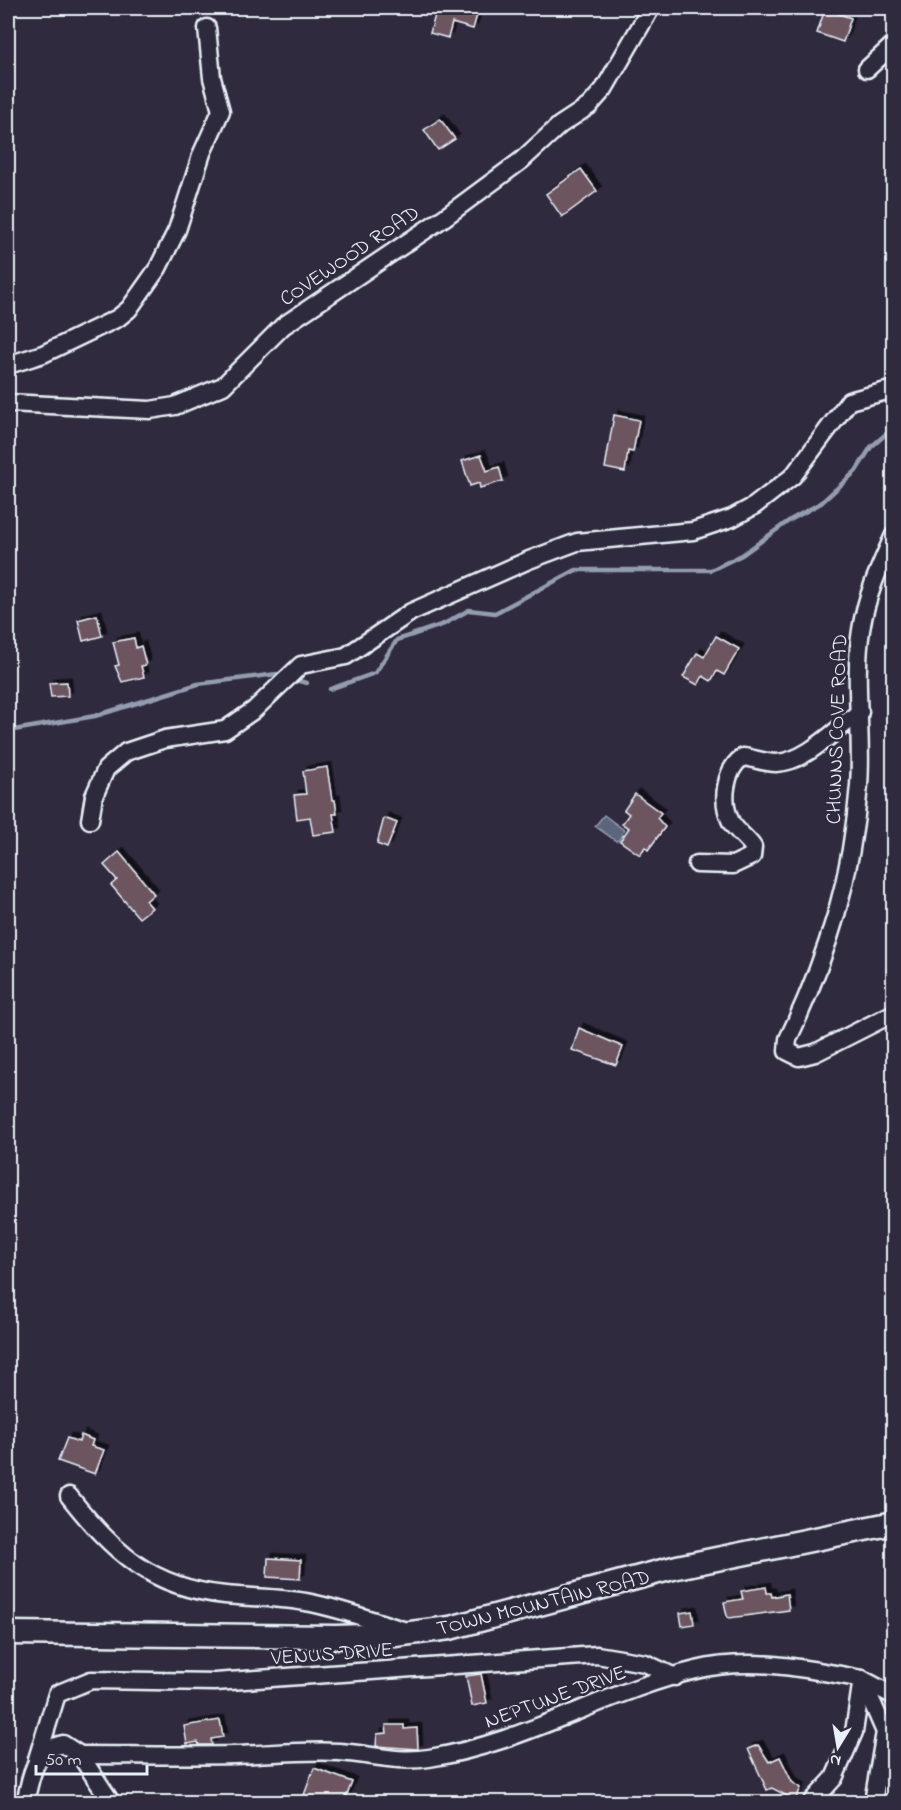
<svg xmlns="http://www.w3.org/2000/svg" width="901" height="1810" font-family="'Indie Flower',sans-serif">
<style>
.water{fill:#5b657e;stroke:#939daf;stroke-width:1.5}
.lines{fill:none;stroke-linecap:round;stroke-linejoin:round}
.stream{stroke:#939daf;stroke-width:4.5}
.building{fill:#6d5561;stroke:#e8f1f8;stroke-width:1.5;filter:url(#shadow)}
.minor-casing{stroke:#e8f1f8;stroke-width:21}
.major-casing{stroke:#e8f1f8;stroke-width:27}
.minor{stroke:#2f2a3d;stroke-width:16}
.major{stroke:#2f2a3d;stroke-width:22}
.labels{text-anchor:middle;stroke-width:5;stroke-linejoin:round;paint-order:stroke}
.street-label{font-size:21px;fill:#e8f1f8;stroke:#2f2a3d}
</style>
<defs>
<filter id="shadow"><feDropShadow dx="4.5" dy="-4.5" stdDeviation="0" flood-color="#0009"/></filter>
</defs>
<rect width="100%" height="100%" fill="#2f2a3d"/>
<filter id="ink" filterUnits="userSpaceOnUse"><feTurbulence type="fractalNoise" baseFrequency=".0167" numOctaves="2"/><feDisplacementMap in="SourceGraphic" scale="12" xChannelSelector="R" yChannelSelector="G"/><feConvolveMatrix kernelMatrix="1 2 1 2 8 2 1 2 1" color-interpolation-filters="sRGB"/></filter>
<g filter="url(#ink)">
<polygon class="water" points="604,815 624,830 619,840 616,841 595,826"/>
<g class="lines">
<g class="stream">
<polyline points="295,680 307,683"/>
<polyline points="330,689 375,673 397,640 444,624 469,610 495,613 576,570 711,570 742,555 790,520 821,503 856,471 871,447 894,427"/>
<polyline points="8,731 95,716 198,684 277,674"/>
</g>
</g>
<g class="building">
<polygon points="437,8 479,8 473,29 452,23 448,38 430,33"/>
<polygon points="825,9 851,18 843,42 817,33"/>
<polygon points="440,119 455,139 438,150 424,130"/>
<polygon points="581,169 597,191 562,217 546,194"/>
<polygon points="614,415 639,420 633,452 628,451 625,472 605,468"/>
<polygon points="481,455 487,471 499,467 503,481 480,488 479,483 470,486 462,461"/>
<polygon points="97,615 102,636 83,641 78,620"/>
<polygon points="716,636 739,649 724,675 717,671 711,681 703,676 698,685 683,677 697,653 704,657"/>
<polygon points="134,638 136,648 141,646 146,665 141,666 144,677 122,682 115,666 119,665 113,642"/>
<polygon points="67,682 68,696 51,697 49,683"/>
<polygon points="327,767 332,800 335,800 337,814 333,814 336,832 313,835 310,817 297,819 294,795 306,794 303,771"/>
<polygon points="635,794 661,813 657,818 665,827 648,850 645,847 640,855 620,841 629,828 622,824 629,814 624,810"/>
<polygon points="384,818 397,823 387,848 377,844"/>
<polygon points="119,852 154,894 146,901 152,908 139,918 111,885 117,880 104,865"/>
<polygon points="579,1028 623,1047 616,1065 572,1050"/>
<polygon points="81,1435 93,1440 91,1446 104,1450 95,1474 58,1461 67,1438 79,1442"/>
<polygon points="268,1558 301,1560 300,1579 267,1577"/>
<polygon points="766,1587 767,1593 771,1593 772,1597 787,1594 789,1610 729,1618 727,1616 724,1602 743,1599 741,1591"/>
<polygon points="692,1611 694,1624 682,1626 680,1613"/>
<polygon points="481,1674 487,1703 472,1706 466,1676"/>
<polygon points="220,1720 223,1737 211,1739 212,1745 199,1745 198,1742 187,1744 184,1726"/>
<polygon points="386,1725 404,1725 404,1729 417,1728 418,1749 376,1746 377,1734 387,1733"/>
<polygon points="758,1745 769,1762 780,1757 792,1782 801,1788 795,1800 772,1788 767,1790 748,1749"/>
<polygon points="314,1768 352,1782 344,1803 311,1803 312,1798 304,1795"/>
</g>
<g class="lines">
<g class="minor-casing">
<g id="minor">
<polyline points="867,69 894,44"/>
<polyline points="8,365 43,354 118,318 129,309 158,268 177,230 202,153 221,111 212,78 207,28"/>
<polyline points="8,403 150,410 175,406 223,386 283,326 445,217 522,160 560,125 589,106 604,89 651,8"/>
<path d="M 894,535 C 880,566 866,596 861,630 C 853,681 863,734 859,785 C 852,878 828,955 788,1039 L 787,1051 L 799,1057 L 815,1053 L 894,1013"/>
<polyline points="90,820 94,796 106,769 126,752 165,739 225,730 254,710 301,665 346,656 411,612 529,560 577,542 693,531 732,518 754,506 793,476 849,401 894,389"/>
<path d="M 697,864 L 733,865 L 752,856 L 753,847 C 747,838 736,831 731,822 C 721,802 724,770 743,757 C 753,758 765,763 776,763 C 806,762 836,729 860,712"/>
<path d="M 69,1496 C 113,1552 150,1587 225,1595 C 254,1598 283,1597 311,1603 C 342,1609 373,1621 403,1630"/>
<path d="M 80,1755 C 132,1755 183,1756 235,1755 C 269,1754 305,1750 339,1752 C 370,1754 397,1763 429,1758 C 522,1744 604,1692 696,1670 C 750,1656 809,1669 862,1679 L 885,1732 L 873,1802"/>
<polyline points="37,1759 57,1694 91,1680 215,1682 597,1655 645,1663 675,1677"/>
<path d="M 25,1802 C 32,1776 32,1751 63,1744 L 80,1755 L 111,1802"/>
<polyline points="812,1802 834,1778 854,1732 862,1679 894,1696"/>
</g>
</g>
<g class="major-casing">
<polyline id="major" points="8,1633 336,1637 395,1635 450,1628 677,1567 894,1523"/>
</g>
<use href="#minor" class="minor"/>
<use href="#major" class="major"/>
</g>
</g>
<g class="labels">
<g class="street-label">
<text transform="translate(349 255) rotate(-34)" y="7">COVEWOOD ROAD</text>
<text transform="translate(836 729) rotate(-88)" y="7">CHUNNS COVE ROAD</text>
<text transform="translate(543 1602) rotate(-14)" y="7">TOWN MOUNTAIN ROAD</text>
<text transform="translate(332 1653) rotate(-4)" y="7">VENUS DRIVE</text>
<text transform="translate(555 1696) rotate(-20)" y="7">NEPTUNE DRIVE</text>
</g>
</g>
<rect width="901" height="1810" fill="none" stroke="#2f2a3d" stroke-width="30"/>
<rect x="15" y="15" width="871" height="1780" fill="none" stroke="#e8f1f8" stroke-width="2" filter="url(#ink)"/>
<g transform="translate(838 1747) rotate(191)" stroke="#2f2a3d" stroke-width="4.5" paint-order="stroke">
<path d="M0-4.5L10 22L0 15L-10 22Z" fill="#e8f1f8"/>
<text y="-9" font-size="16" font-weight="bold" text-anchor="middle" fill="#e8f1f8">N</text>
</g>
<path d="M36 1765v9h111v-9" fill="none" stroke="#e8f1f8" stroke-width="3"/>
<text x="45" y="1765" font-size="18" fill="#e8f1f8" stroke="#2f2a3d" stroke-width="4.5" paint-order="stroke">50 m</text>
</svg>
